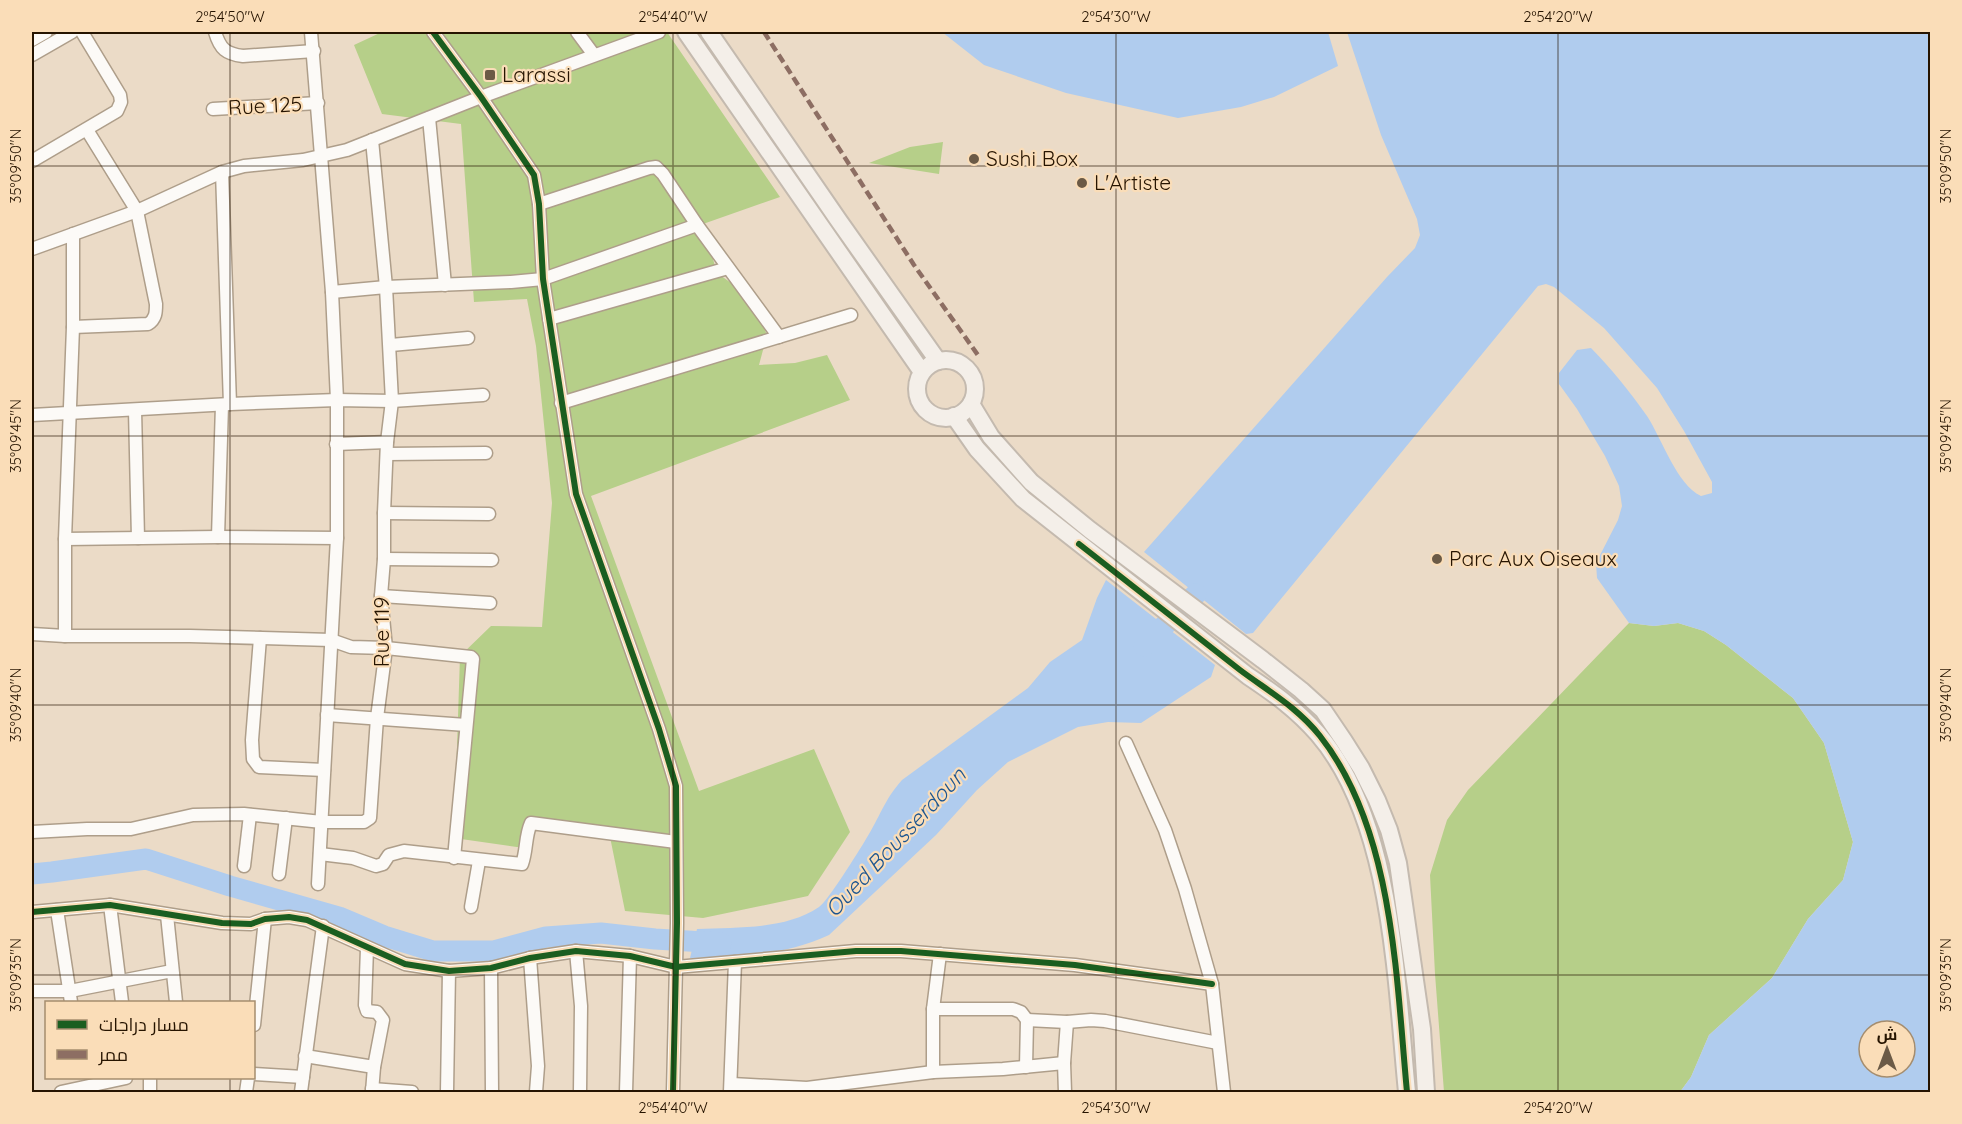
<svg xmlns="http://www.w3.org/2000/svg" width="1962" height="1124" font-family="Quicksand,Cairo,sans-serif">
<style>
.green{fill:#b6cf89}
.water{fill:#b0ccee;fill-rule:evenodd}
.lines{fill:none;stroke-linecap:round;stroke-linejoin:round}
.river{stroke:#b0ccee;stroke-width:21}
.minor-casing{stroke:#ae9e8a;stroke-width:15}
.major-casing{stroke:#c4baaf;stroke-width:20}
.minor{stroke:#fcfaf7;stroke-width:12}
.major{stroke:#f4efe9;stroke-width:16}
.quiet{stroke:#8d6e63;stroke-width:4.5;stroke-dasharray:9 4.5;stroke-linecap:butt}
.cycleway-casing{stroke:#faddb8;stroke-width:10}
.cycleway{stroke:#1b5e20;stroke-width:6}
.ticks{fill:none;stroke:#261400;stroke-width:1.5;stroke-opacity:0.45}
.poi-dot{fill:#6b5a46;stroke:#faddb8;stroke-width:2}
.labels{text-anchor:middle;stroke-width:4.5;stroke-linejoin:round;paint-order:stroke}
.poi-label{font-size:21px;fill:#261400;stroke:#faddb8;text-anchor:start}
.street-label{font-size:21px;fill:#261400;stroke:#faddb8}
.water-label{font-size:22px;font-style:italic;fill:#1c5590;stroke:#faddb8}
.neatline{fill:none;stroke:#261400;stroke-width:2}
.ticks-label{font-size:15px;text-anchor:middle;fill:#261400}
</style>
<rect width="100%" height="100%" fill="#ebdbc7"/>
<g class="green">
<polygon points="382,32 667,32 780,197 703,224 717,273 751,297 767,335 759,365 795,363 827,355 850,400 591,496 699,791 814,749 850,832 808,896 703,918 625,911 610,837 534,825 524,848 454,838 460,656 491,626 542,627 552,503 536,346 527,299 474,302 461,124 382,114 354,45"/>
<polygon points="943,142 939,174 869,163 910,147"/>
<polygon points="1629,623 1654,626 1678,623 1704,631 1726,645 1793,698 1824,743 1853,842 1843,880 1808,919 1772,978 1709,1035 1691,1077 1680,1092 1444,1092 1435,974 1430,875 1447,820 1468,790"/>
</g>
<g class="water">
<polygon points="942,32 1328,32 1338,66 1274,97 1241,107 1178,118 1066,93 984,65"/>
<path d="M 1347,32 L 1930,32 L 1930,1092 L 1680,1092 L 1691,1077 L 1709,1035 L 1772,978 L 1808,919 L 1843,880 L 1853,842 L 1824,743 L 1793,698 L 1726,645 L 1704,631 L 1678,623 L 1654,626 L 1629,623 L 1597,578 L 1596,563 L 1618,520 L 1622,506 L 1619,486 L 1605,456 L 1577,409 L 1559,384 L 1559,373 L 1577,350 L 1591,348 C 1611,368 1630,392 1647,416 C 1662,439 1677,485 1701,496 L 1712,493 L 1712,482 L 1684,431 L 1657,388 L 1604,328 L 1554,287 L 1546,284 L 1538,286 L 1253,633 L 1246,634 L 1144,552 L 1387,277 L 1415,248 L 1420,235 L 1417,219 L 1381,135 ZM 1869,1031 L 1905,1031 L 1905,1067 L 1869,1067 Z"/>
<path d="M 1106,580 L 1215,665 L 1211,677 L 1141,723 L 1108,722 L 1078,727 L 1008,762 L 977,790 L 936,835 L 829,935 C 782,956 741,957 690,958 L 697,929 C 737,927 785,930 819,907 C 827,902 859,851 866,839 C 880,817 884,800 902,780 L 1028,688 L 1050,662 L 1082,640 L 1097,598 Z"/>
</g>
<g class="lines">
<g class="river">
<polyline points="1144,646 1196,594"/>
<polyline points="32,874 52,872 146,859 230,886 339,917 384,936 433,951 494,951 546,937 601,933 655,939 721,943"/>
</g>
<g class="minor-casing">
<g id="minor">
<path d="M 215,32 C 220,49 226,54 243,56 L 314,51"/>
<polyline points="311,32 332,292 337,400 337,538 318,884"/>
<polyline points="433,32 481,97 534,175 539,204 543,279 576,494 659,729 676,786 677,923 673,1092"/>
<polyline points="577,32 594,55"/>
<polyline points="32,40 46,32"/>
<polyline points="32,55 72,32"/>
<polyline points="213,109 318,103"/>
<polyline points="429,118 445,285"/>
<polyline points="32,161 117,111 121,102 120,95 82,32"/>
<polyline points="222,172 230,404"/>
<polyline points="539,204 649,168 656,167 663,174 697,225 779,337"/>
<polyline points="32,249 137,211 222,172 244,166 303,160 347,150 481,97 659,32"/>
<polyline points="332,292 386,287 511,282 543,279 697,225"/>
<polyline points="549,319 728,268"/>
<path d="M 73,327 L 148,324 C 156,319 156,312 156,304 L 137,211 L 87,130"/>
<polyline points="391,345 468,338"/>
<polyline points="561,403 851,315"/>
<polyline points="135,410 138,538"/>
<polyline points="32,415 230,404 337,400 392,401 483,395"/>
<polyline points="336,444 387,442"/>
<polyline points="387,454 486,453"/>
<polyline points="384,513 489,514"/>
<polyline points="218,537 222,405"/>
<polyline points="65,539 218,537 337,538"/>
<polyline points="384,559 492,560"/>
<polyline points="381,596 490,603"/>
<polyline points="32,634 65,636 190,636 331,640 351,647 386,648 471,657 473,659 454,858"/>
<polyline points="65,636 65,539 73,327 73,234"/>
<polyline points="260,638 252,740 253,759 259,767 324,770"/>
<polyline points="327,715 466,725"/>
<polyline points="1126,743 1165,830 1185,889 1212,984 1224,1092"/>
<polyline points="32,832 87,829 131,829 193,815 244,814 322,822 364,822 370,818 377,718 386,648 381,596 384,559 384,513 387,442 392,401 386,287 372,140"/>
<path d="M 320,854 L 353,858 L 376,866 L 383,864 L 389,855 L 404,851 L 522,864 C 527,850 525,836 531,823 L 676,842"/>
<polyline points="244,866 250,815"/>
<polyline points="279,874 286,818"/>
<polyline points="110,905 122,1002"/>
<polyline points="471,907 479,861"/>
<polyline points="57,910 71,1002"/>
<polyline points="32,912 110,905 222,923 251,924 265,919 289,917 307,920 405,964 449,971 491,968 530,958 576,951 630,956 676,967 856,951 901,951 1075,965 1212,984"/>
<polyline points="167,915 176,1002"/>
<polyline points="367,948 365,1005 367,1011 377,1012 383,1020 374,1067 372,1092"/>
<polyline points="576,951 581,1006 580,1092"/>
<polyline points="530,958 538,1066 536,1092"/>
<polyline points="491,968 492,1092"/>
<polyline points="32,991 70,991 172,971"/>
<polyline points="933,1009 1013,1009 1021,1012 1027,1020 1026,1067"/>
<polyline points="1027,1020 1067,1022 1091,1020 1105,1021 1218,1043"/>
<polyline points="254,1025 265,919"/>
<polyline points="305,1056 374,1067"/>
<polyline points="933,1072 933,1009 940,954"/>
<polyline points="254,1074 303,1077"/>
<polyline points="150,1078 150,1092"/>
<polyline points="732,1084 807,1088 933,1072 1003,1069 1064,1063"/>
<polyline points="372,1089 412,1092"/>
<polyline points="61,1092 126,1078"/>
<polyline points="246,1092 248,1078"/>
<polyline points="301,1092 323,926"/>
<polyline points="447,1092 449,971"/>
<polyline points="626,1092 630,956"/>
<polyline points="730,1092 735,962"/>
<polyline points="1065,1092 1064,1063 1067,1022"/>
</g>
</g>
<g class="major-casing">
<g id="major">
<polyline points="686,32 922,372"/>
<polyline points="709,32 839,221 938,361"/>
<circle cx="946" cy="389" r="29"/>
<polyline points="971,404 991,437 1031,482 1090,530 1263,660 1301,690 1323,710 1344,741 1361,768 1377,800 1389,830 1398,863 1422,1029 1426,1092"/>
<path d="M 954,416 L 977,449 L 1023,499 L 1248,676 C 1275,694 1297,710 1318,734 C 1393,821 1396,983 1407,1092"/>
</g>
</g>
<use href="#minor" class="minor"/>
<use href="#major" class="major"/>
<polyline class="quiet" points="764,32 914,265 980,358"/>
<g class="cycleway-casing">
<g id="cycleway">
<polyline points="433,32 481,97 534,175 539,204 543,279 576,494 659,729 676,786 677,923 673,1092"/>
<path d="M 1079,544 C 1133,586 1186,628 1240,670 C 1268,691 1297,707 1320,736 C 1394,830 1396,977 1407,1092"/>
<polyline points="32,912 110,905 222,923 251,924 265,919 289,917 307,920 405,964 449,971 491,968 530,958 576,951 630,956 676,967 856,951 901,951 1075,965 1212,984"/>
</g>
</g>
<use href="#cycleway" class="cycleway"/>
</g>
<path class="ticks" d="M 230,32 L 230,1002M 673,32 L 673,1092M 1116,32 L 1116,1092M 1558,32 L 1558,1092M 32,166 L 1930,166M 32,436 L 1930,436M 32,705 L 1930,705M 32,975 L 1930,975M 230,1078 L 230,1092"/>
<g class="poi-dot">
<rect x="484" y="69" width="12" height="12" rx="3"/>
<circle cx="974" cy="159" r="6"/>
<circle cx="1082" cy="183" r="6"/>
<circle cx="1437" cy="559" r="6"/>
</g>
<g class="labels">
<g class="poi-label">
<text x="502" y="82">Larassi</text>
<text x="986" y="166">Sushi Box</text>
<text x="1094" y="190">L'Artiste</text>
<text x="1449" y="566">Parc Aux Oiseaux</text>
</g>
<g class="street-label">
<text transform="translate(265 106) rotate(-3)" y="7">Rue 125</text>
<text transform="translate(382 632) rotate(-90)" y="7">Rue 119</text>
</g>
<g class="water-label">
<text transform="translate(895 842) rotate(-47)" y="8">Oued Bousserdoun</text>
</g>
</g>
<rect width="1962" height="1124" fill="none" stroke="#faddb8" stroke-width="66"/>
<rect x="45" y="1001" width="210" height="78" fill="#faddb8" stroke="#a58d6e" stroke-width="1.5"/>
<rect x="57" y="1020" width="30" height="9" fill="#1b5e20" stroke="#a58d6e" stroke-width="1.5"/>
<text x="99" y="1031" font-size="18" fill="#261400">مسار دراجات</text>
<rect x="57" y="1050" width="30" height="9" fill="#8d6e63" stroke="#a58d6e" stroke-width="1.5"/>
<text x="99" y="1061" font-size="18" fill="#261400">ممر</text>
<g transform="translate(1887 1049)"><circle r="28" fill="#faddb8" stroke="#a58d6e" stroke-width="1.5"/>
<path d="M0-4.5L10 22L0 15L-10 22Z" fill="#6b5a46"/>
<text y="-9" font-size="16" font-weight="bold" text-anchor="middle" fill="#261400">ش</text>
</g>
<rect x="33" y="33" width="1896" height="1058" class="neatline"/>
<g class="ticks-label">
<text x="230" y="22">2°54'50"W</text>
<text x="673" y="22">2°54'40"W</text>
<text x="1116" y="22">2°54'30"W</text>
<text x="1558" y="22">2°54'20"W</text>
<text transform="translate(16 166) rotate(-90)" y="5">35°09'50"N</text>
<text transform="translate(1946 166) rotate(-90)" y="5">35°09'50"N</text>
<text transform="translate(16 436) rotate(-90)" y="5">35°09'45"N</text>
<text transform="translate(1946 436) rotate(-90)" y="5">35°09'45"N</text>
<text transform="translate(16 705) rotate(-90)" y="5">35°09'40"N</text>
<text transform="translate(1946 705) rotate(-90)" y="5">35°09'40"N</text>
<text transform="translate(16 975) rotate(-90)" y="5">35°09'35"N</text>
<text transform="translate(1946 975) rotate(-90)" y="5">35°09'35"N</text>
<text x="673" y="1113">2°54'40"W</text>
<text x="1116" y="1113">2°54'30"W</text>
<text x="1558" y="1113">2°54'20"W</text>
</g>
</svg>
